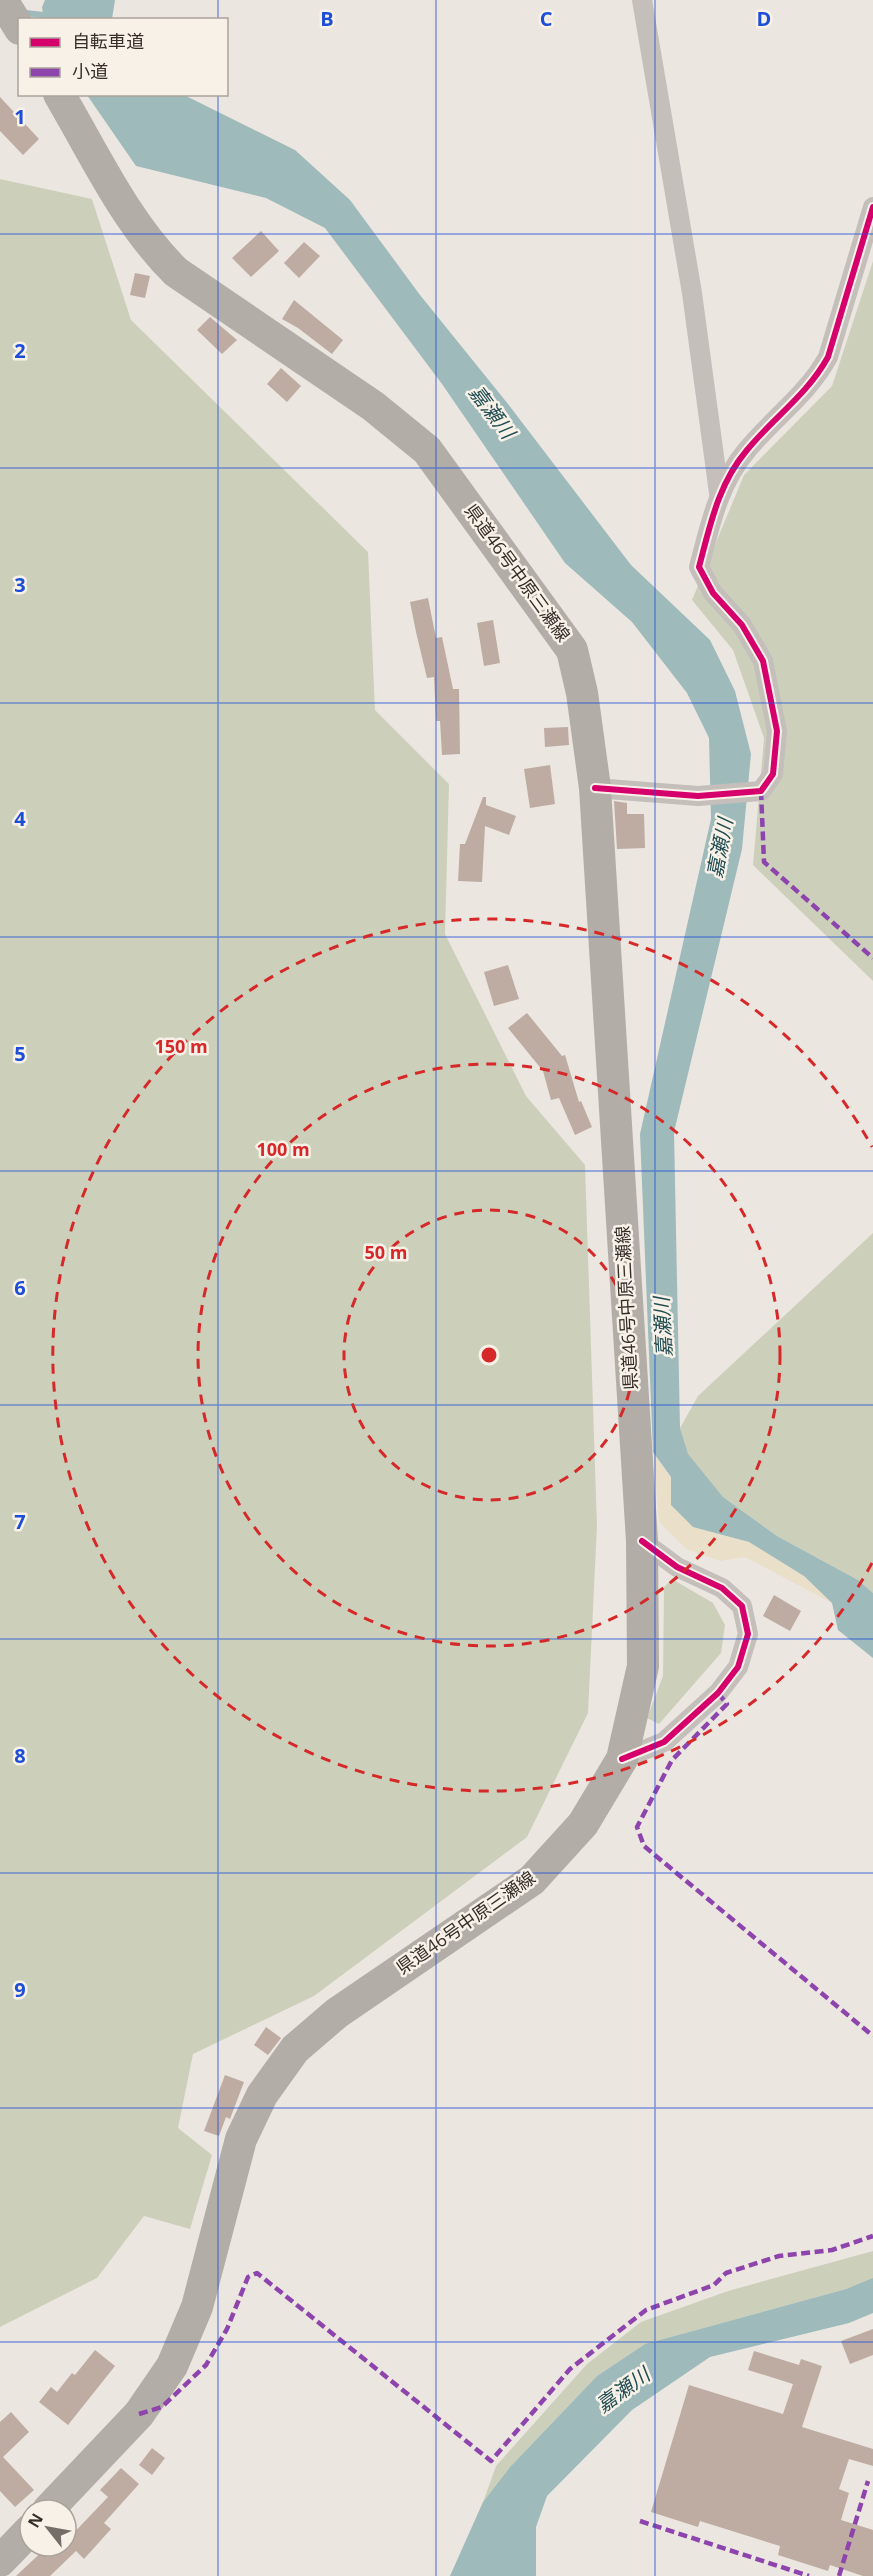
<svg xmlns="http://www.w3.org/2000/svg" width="873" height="2576" font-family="'Open Sans','Noto Sans JP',sans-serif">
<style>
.green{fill:#ccd0bb}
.sand{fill:#eadfc8}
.water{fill:#9ebabb}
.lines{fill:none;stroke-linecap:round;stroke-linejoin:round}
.stream{stroke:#9ebabb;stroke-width:6}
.building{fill:#beaca3}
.street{stroke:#c4bfba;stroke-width:20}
.primary{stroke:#b3ada8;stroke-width:32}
.quiet{stroke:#8e44ad;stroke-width:4.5;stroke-dasharray:9 4.5;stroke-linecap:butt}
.cycleway-casing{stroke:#f8f1e8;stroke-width:10}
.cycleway{stroke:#d6006c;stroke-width:6}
.grid{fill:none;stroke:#1d4ed8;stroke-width:1.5;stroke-opacity:0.55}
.ring{fill:none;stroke:#d62828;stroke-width:3;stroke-dasharray:10 8}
.labels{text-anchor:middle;stroke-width:5;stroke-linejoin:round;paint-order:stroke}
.street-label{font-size:18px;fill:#352d28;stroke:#f8f1e8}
.water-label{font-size:20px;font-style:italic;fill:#214d53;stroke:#f8f1e8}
.grid-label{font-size:20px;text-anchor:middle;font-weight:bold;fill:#1d4ed8;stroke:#f8f1e8;stroke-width:5;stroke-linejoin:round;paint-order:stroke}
.centre{fill:#d62828;stroke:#f8f1e8;stroke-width:3}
.ring-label{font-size:18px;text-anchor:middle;font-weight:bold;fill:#d62828;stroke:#f8f1e8;stroke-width:5;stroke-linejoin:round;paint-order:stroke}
</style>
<rect width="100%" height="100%" fill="#ece6e0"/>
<g class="green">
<polygon points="0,179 92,199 131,320 368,552 375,710 449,784 445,934 526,1096 585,1165 597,1526 588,1713 527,1837 314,1996 193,2054 178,2128 212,2155 190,2229 144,2216 97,2278 0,2327"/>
<polygon points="873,261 873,981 753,865 764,738 733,650 692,600 744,475 832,386"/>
<polygon points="873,1233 873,1593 858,1580 777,1536 723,1497 687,1454 680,1428 698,1396"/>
<polygon points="672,1579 713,1603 725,1625 721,1653 659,1724 647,1718 663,1676 664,1587"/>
<polygon points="873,2251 873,2279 846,2289 645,2344 597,2376 510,2467 483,2502 496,2466 587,2364 641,2322 728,2291"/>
</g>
<polygon class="sand" points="653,1452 671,1477 671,1505 693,1527 749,1542 804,1576 832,1603 745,1557 720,1561 686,1549 659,1522"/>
<g class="water">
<polygon points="45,0 115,0 112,19 44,20 42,7"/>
<polygon points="87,95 184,95 295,150 350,200 420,295 508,404 631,565 710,640 735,691 751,754 742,849 674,1132 680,1428 688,1454 723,1497 777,1536 858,1580 873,1593 873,1658 838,1630 832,1603 804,1576 749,1542 693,1527 671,1505 671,1477 653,1452 640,1134 711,819 709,738 687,693 632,622 565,563 442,384 325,228 266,198 136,166"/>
<polygon points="873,2278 873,2313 849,2323 710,2357 632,2410 547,2496 536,2527 536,2576 450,2576 483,2502 510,2467 597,2376 645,2344 846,2289"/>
</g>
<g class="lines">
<polyline class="stream" points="26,13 52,16"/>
</g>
<g class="building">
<polygon points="0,97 39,139 23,155 0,131"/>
<polygon points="261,231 279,251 251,277 232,258"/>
<polygon points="304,242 320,256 299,278 284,263"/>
<polygon points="135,273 150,276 145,298 130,295"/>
<polygon points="294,300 343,340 332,354 298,328 282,319"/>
<polygon points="210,317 237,340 222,354 197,330"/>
<polygon points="281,368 301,386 287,402 267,384"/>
<polygon points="428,598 436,638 442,637 453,689 459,689 460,754 442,755 440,721 436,721 434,677 427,678 416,632 410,602"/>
<polygon points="493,620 500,663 484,666 477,623"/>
<polygon points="568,727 569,745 545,747 544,728"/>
<polygon points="550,765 555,804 530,808 524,769"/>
<polygon points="483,797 486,797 486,805 516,816 509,835 485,826 482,882 458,881 460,844 465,844"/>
<polygon points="614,801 627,803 627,814 644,814 645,848 617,849"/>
<polygon points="508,965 519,999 494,1006 484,972"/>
<polygon points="527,1013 562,1056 565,1055 579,1102 581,1101 592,1127 575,1135 559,1098 551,1100 543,1071 508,1028"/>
<polygon points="774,1595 801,1611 790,1631 763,1616"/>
<polygon points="266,2027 281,2038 268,2055 254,2045"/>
<polygon points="225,2075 244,2082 230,2119 226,2117 219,2136 204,2131"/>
<polygon points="873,2329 873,2355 850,2364 841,2341"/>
<polygon points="95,2350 115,2366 68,2425 39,2402 51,2387 57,2392 72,2373 75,2375"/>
<polygon points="754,2351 799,2365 801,2359 822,2366 802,2427 873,2449 873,2466 849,2459 839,2489 849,2493 841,2520 873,2530 873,2576 863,2576 830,2565 828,2571 778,2555 780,2546 700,2521 698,2527 651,2512 689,2385 783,2414 793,2384 748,2370"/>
<polygon points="11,2412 29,2432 3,2457 34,2490 15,2507 0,2491 0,2422"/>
<polygon points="152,2448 165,2458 152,2475 139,2465"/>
<polygon points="121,2468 139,2484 104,2523 111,2529 84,2559 76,2551 50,2576 16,2576 48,2546 55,2553 61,2546 66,2546 66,2541 108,2497 100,2490"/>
</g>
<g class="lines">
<g class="street">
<polyline points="642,0 692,293 719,493"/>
<path d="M 595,788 L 698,796 L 761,791 L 773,774 L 777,731 L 763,661 L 742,625 L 713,593 L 699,567 C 710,526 718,484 747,450 C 774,417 807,395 828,357 L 873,207"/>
<polyline points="622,1759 664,1742 718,1693 738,1667 748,1634 742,1606 722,1588 677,1567 642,1541"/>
</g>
<g class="primary">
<polyline points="2,0 20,29"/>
<path d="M 48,2510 L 139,2414 L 172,2366 L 197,2307 L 241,2139 L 262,2095 L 295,2049 L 337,2013 L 532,1880 L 583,1824 L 622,1759 L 643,1666 L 642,1541 L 595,788 L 582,693 L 572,650 L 427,450 L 373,406 L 176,272 C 126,223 95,155 59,94"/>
<polyline points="0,2561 30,2530"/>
</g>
<g class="quiet">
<polyline points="761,791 764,862 873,958"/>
<polyline points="718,1693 727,1704 672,1760 637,1827 644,1846 873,2036"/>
<polyline points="139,2414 162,2407 206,2365 227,2329 248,2277 257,2273 491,2461 570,2369 646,2310 714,2285 726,2273 779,2256 832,2250 873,2236"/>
<polyline points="640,2521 809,2576"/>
<polyline points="839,2576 868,2481"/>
</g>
<g class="cycleway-casing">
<g id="cycleway">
<path d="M 595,788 L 698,796 L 761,791 L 773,774 L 777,731 L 763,661 L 742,625 L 713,593 L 699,567 C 710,526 718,484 747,450 C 774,417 807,395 828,357 L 873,207"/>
<polyline points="622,1759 664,1742 718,1693 738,1667 748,1634 742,1606 722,1588 677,1567 642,1541"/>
</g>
</g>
<use href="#cycleway" class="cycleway"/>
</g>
<path class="grid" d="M 218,0 L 218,20M 436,0 L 436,2576M 655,0 L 655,2576M 218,94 L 218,2576M 0,234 L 873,234M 0,468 L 873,468M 0,703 L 873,703M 0,937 L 873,937M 0,1171 L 873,1171M 0,1405 L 873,1405M 0,1639 L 873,1639M 0,1873 L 873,1873M 0,2108 L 873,2108M 0,2342 L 873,2342"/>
<g class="ring">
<circle cx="489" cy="1355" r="145"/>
<circle cx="489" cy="1355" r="291"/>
<path d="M872 1563A436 436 0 1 1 872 1147"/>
</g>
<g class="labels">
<g class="street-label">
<text transform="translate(517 573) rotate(54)" y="6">県道46号中原三瀬線</text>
<text transform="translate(627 1308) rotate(-93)" y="6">県道46号中原三瀬線</text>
<text transform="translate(466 1923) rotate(-35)" y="6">県道46号中原三瀬線</text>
</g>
<g class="water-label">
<text transform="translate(492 412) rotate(53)" y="7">嘉瀬川</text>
<text transform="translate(720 848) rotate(-79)" y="7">嘉瀬川</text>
<text transform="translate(663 1327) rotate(-93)" y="7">嘉瀬川</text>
<text transform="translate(623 2390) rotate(-36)" y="7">嘉瀬川</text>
</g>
</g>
<g class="grid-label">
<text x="327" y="26">B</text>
<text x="546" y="26">C</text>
<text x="764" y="26">D</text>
<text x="20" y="124">1</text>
<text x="20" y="358">2</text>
<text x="20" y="592">3</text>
<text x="20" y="826">4</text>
<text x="20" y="1061">5</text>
<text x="20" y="1295">6</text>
<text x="20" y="1529">7</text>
<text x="20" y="1763">8</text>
<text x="20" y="1997">9</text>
</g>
<circle cx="489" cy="1355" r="9" class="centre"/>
<g class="ring-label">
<text x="181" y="1053">150 m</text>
<text x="283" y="1156">100 m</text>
<text x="386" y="1259">50 m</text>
</g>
<rect x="18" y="18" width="210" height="78" fill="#f8f1e8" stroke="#aaa39b" stroke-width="1.5"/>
<rect x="30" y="38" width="30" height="9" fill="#d6006c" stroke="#aaa39b" stroke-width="1.5"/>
<text x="72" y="48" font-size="18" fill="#352d28">自転車道</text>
<rect x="30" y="68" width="30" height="9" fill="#8e44ad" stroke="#aaa39b" stroke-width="1.5"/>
<text x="72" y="78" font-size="18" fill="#352d28">小道</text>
<g transform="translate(48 2528) rotate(301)"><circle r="28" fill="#f8f1e8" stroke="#aaa39b" stroke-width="1.5"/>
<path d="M0-4.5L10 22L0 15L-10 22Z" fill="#756e68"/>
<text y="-9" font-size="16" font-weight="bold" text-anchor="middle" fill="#352d28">N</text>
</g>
</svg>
